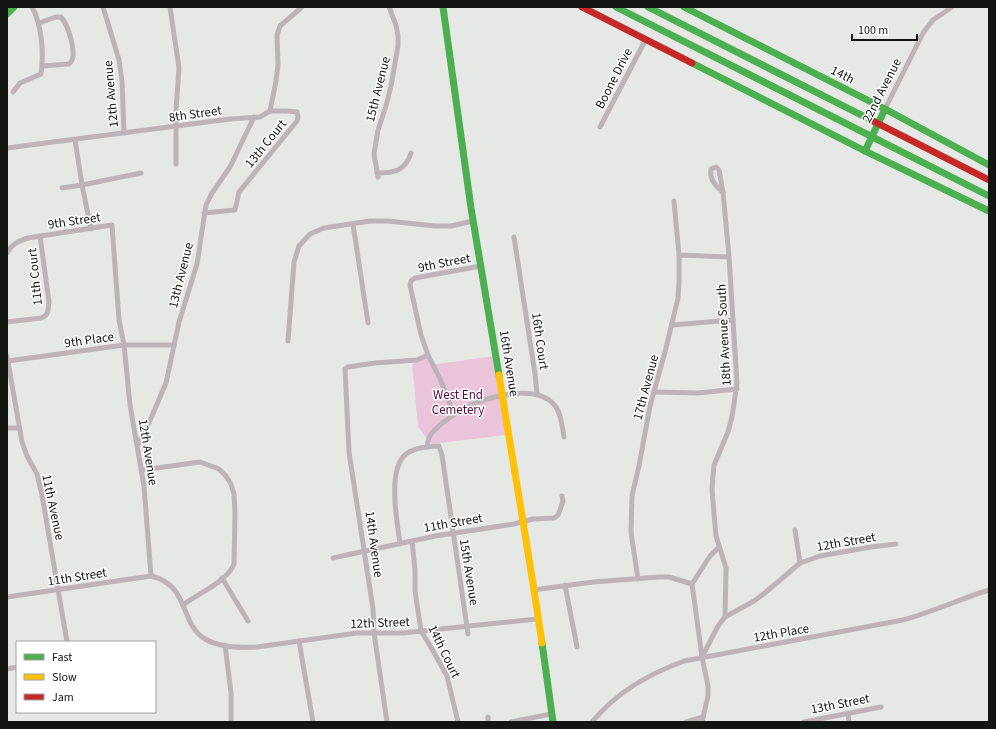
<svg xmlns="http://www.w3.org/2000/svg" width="996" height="729" font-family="'Source Sans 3',sans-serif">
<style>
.green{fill:#eac5da}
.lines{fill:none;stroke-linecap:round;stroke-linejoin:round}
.street{stroke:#bfb3ba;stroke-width:5}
.fast{stroke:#4caf50;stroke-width:7}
.slow{stroke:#ffc107;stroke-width:7}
.jam{stroke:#c62828;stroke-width:7}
.labels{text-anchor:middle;stroke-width:3;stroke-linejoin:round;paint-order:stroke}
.street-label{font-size:13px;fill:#131512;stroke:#fff}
.park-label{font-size:13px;fill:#550b3e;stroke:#fff}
</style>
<rect width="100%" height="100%" fill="#e5e8e4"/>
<polygon class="green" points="494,356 506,435 431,444 418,426 412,364 427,358 431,365"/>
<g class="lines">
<g class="street">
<polyline points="103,7 119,60 122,81 124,133"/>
<polyline points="170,7 179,68 176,110 176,164"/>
<path d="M 39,23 L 56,17 L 61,17 C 68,25 79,57 69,64 L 42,66"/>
<path d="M 13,92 L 20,83 L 41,74 C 44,54 42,25 32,7"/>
<polyline points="885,109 923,33 933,20 952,7"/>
<polyline points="600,127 646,39"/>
<polyline points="75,140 82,185 91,229"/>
<polyline points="7,148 230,119 260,117 270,111 276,81 278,65 277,35 280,26 302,7"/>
<path d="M 716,167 L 719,170 L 723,192 C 715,186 709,179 711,169 Z"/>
<path d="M 377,173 C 395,173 405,171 411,153"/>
<polyline points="378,177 374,154 378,130 386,106 391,86 398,46 398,36 396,25 389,7"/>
<polyline points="62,188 82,185 141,173"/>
<polyline points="204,213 235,210 239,192 297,121 298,117 297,112 287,111 270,111"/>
<polyline points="353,224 368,323"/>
<polyline points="514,237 535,374 537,394"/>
<path d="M 7,253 C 12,244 18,241 28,238 L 112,225 L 119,320 L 124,345 L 130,405 L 144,486 L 151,576"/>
<polyline points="679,255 729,257"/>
<path d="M 7,322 L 41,318 C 49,315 48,310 49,302 L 40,236"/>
<polyline points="672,325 733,320"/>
<polyline points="288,341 294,262 299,246 310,234 324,228 370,221 388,221 435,226 451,226 473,221"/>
<polyline points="7,356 22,442 27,456 37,474 42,495 67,642"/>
<polyline points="8,361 124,345 174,345"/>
<polyline points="654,392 698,393 737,389"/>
<polyline points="454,415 441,381 428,355 421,335 410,285 411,281 415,278 481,266"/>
<polyline points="7,428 19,428"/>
<polyline points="138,444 148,425 166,383 179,322 197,264 206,205 212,193 230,167 254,117"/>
<path d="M 427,447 C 428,442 428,437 432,433 C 443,420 467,405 484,400 C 504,394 541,386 556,407 C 562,416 562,427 564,437"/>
<path d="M 142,470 L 200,462 L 219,469 L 226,476 L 231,484 L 234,494 L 235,514 L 234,564 C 228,581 197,594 183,605"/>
<polyline points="795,530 800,563"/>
<polyline points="412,541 415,570 415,591 421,631 432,649 447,676 458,722"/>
<path d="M 400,543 C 397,522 387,469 406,454 C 414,448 429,446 439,446 L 442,455 L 468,634"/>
<polyline points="333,558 435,536 514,524 533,519 554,518 558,515 560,510 563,501 562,496"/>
<polyline points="222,578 248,621"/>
<polyline points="638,579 631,532 632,496 639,466 650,406 665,352 678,298 679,283 679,255 674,201"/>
<polyline points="692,584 702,657 708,686 708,696 702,722"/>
<polyline points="692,584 710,556 719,547"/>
<polyline points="565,585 577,647"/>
<polyline points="533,590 593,582 659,577 669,577 692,584"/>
<path d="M 7,597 L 151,576 C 190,585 179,623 205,639 C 220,648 240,648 257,647 L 357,633 L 403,633 L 537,619"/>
<polyline points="725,617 754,601 766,592 800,563 820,556 871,547 896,544"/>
<polyline points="299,641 313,722"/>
<polyline points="225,645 231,693 231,722"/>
<polyline points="702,657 718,626 725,617 726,568 716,536 712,490 713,475 714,465 728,432 732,417 737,383 729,257 723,192"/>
<polyline points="7,669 17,667"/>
<polyline points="848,713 849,722"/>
<polyline points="488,717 488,722"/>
<polyline points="387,722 374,633 373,609 349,452 345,369 348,367 375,363 417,360 428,355"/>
<polyline points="511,722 551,714"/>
<path d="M 592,722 C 617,692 647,675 684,661 L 903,620 C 932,612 960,599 989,590"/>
<polyline points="686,722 703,717"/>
<polyline points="804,722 881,707"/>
</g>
<g class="fast">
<polyline points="443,7 471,208 499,375"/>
<polyline points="616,7 989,196"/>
<polyline points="648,7 875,122"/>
<polyline points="684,7 885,109 989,165"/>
<polyline points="7,14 14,7"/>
<polyline points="692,63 865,151 989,211"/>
<polyline points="865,151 885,109"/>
<polyline points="542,643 553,722"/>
</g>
<path class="slow" d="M 499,375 C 513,464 529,553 542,643"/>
<g class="jam">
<polyline points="582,7 692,63"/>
<polyline points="875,122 989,180"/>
</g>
</g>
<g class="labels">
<g class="street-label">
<text transform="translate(843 74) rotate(27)" y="5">14th</text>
<text transform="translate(613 78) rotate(-63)" y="5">Boone Drive</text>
<text transform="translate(377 89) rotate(-76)" y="5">15th Avenue</text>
<text transform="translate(881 90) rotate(-63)" y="5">22nd Avenue</text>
<text transform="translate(110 94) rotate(-95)" y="5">12th Avenue</text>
<text transform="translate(195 113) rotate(-8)" y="5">8th Street</text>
<text transform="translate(265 143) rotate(-51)" y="5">13th Court</text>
<text transform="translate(74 220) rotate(-8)" y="5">9th Street</text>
<text transform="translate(444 262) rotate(-11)" y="5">9th Street</text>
<text transform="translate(180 275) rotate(-76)" y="5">13th Avenue</text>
<text transform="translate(34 277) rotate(-96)" y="5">11th Court</text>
<text transform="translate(723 335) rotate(-93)" y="5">18th Avenue South</text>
<text transform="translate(89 339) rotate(-8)" y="5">9th Place</text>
<text transform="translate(541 341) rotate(82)" y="5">16th Court</text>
<text transform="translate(510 363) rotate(81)" y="5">16th Avenue</text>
<text transform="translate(645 387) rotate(-75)" y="5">17th Avenue</text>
<text transform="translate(149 452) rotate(81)" y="5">12th Avenue</text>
<text transform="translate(54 507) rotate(78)" y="5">11th Avenue</text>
<text transform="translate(453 522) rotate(-10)" y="5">11th Street</text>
<text transform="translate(846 541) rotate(-10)" y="5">12th Street</text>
<text transform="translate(375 544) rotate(82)" y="5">14th Avenue</text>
<text transform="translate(470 572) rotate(81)" y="5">15th Avenue</text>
<text transform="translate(77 576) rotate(-9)" y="5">11th Street</text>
<text transform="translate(380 622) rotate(-2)" y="5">12th Street</text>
<text transform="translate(781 632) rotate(-10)" y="5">12th Place</text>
<text transform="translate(445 651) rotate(64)" y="5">14th Court</text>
<text transform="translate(840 703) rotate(-11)" y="5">13th Street</text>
</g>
<g class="park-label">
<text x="458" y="399">West End<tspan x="458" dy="15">Cemetery</tspan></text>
</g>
</g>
<rect width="996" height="729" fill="none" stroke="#131512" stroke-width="16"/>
<rect x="16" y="641" width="140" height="72" fill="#ffffff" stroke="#a1a1a0"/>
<rect x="24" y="654" width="20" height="6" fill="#4caf50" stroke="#a1a1a0"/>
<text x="52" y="661" font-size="12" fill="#131512">Fast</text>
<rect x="24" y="674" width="20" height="6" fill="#ffc107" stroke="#a1a1a0"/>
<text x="52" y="681" font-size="12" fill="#131512">Slow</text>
<rect x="24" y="694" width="20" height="6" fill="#c62828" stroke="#a1a1a0"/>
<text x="52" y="701" font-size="12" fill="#131512">Jam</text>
<path d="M852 34v6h65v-6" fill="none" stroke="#131512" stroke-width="2"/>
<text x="858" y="34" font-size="12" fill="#131512" stroke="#ffffff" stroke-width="3" paint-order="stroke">100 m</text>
</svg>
